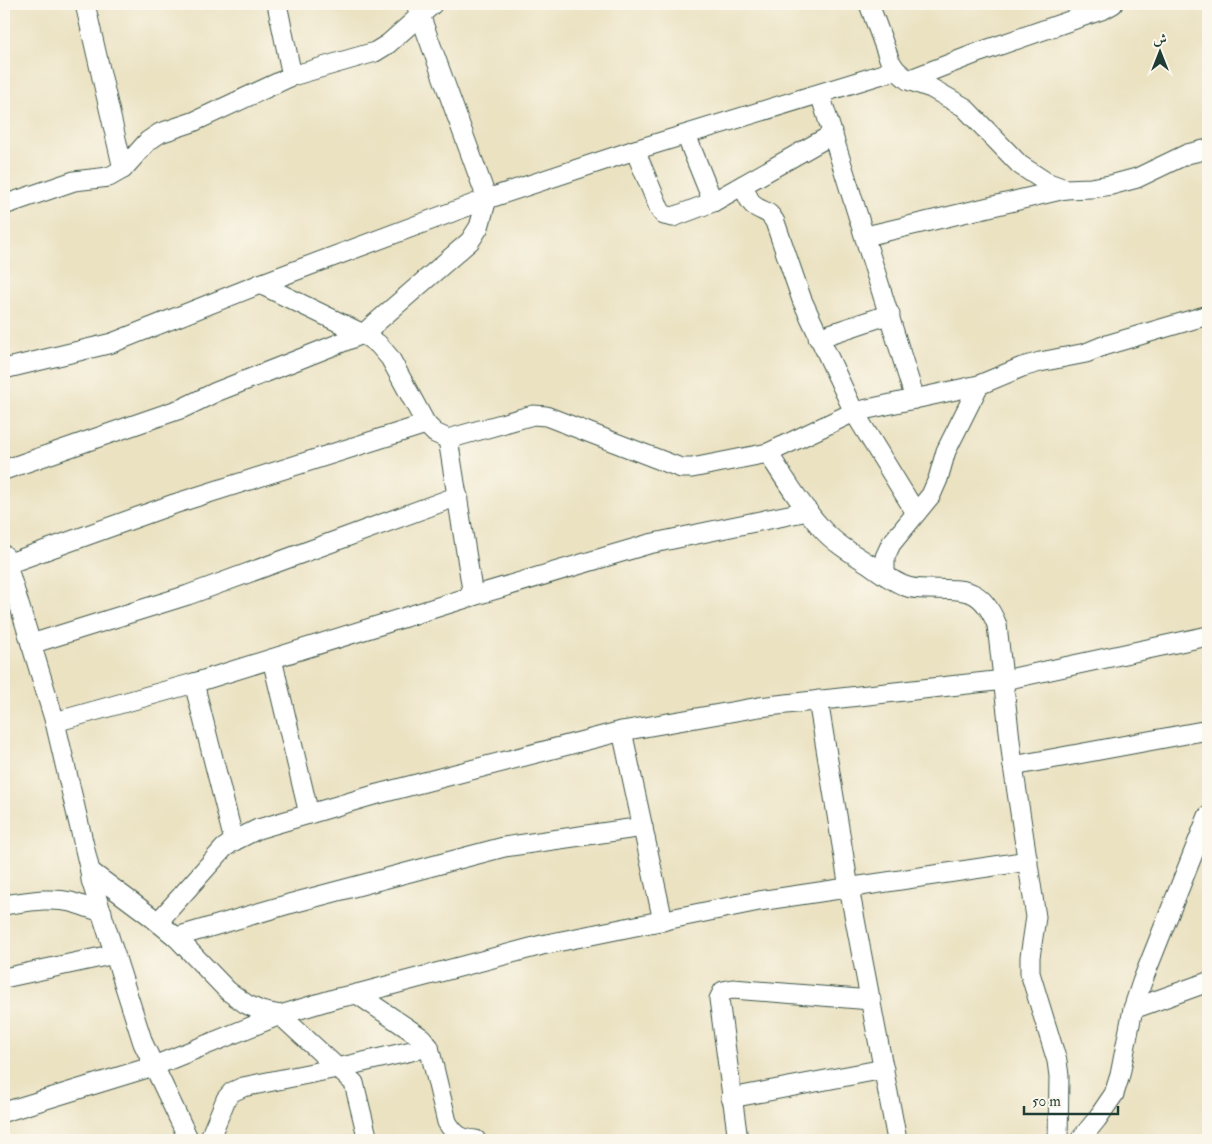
<svg xmlns="http://www.w3.org/2000/svg" width="1212" height="1144" font-family="'IM FELL Double Pica',Amiri,serif">
<style>
.lines{fill:none;stroke-linecap:round;stroke-linejoin:round}
.minor-casing{stroke:#3e5649;stroke-width:21}
.minor{stroke:#fff;stroke-width:19}
</style>
<rect width="100%" height="100%" fill="#fbf7ec"/>
<filter id="ink" filterUnits="userSpaceOnUse"><feTurbulence type="fractalNoise" baseFrequency=".02" numOctaves="2"/><feDisplacementMap in="SourceGraphic" scale="10" xChannelSelector="R" yChannelSelector="G"/><feConvolveMatrix kernelMatrix="1 2 1 2 8 2 1 2 1" color-interpolation-filters="sRGB"/></filter>
<filter id="wash" filterUnits="userSpaceOnUse"><feTurbulence type="fractalNoise" baseFrequency=".0096" numOctaves="4" result="noise"/><feDisplacementMap in="SourceGraphic" scale="20" xChannelSelector="R" yChannelSelector="G"/><feGaussianBlur stdDeviation="1.12" result="paint"/><feColorMatrix in="noise" values="0 0 0 0 0 0 0 0 0 0 0 0 0 0 0 0 0 1.4 0 .05"/><feComposite in="paint" operator="in"/></filter>
<g filter="url(#wash)">
<rect width="100%" height="100%" fill="#ebe2c2"/>
</g>
<g filter="url(#ink)">
<g class="lines">
<g class="minor-casing">
<g id="minor">
<polyline points="85,4 123,169"/>
<polyline points="277,4 292,76"/>
<polyline points="869,4 890,61 896,70 908,80 931,88 964,107 1020,165 1046,182 1065,189 1091,188 1111,185 1137,178 1187,154 1208,149"/>
<polyline points="908,80 980,52 1104,9 1113,4"/>
<polyline points="820,94 915,399"/>
<polyline points="686,135 713,202"/>
<polyline points="635,150 660,210 664,215 673,217 713,202 833,134"/>
<path d="M 743,185 C 746,192 749,203 756,207 C 766,213 769,211 775,222 L 802,300 L 854,412 L 916,513"/>
<polyline points="4,205 74,181 109,177 123,169 148,141 160,133 193,122 292,76 375,52 388,44 433,4"/>
<polyline points="866,236 1065,189"/>
<polyline points="260,284 363,334 378,344 390,358 426,424 435,433 448,439 533,415 546,416 681,468 692,468 768,453 854,412 979,385 1022,367 1040,362 1086,353 1103,346 1208,315"/>
<polyline points="818,338 890,314"/>
<polyline points="4,369 112,343 260,284 487,199 635,150 896,70"/>
<polyline points="448,439 473,596"/>
<path d="M 768,453 C 785,479 802,507 823,530 C 836,544 853,554 869,564 C 880,572 892,581 905,586 C 912,589 920,589 927,589 C 965,590 981,586 997,625 L 1013,766 L 1036,917 L 1030,957 L 1030,973 L 1057,1061 L 1059,1076 L 1058,1140"/>
<polyline points="4,470 183,408 216,392 363,334 470,241 479,227 487,199 416,4"/>
<polyline points="4,555 55,722 90,871"/>
<polyline points="7,564 174,504 426,424"/>
<polyline points="885,575 885,557 891,544 931,495 938,479 946,451 979,385"/>
<polyline points="31,644 188,595 458,496"/>
<polyline points="272,659 309,814"/>
<polyline points="194,683 234,841"/>
<polyline points="818,700 849,888 897,1140"/>
<polyline points="55,722 194,683 473,596 649,544 808,511"/>
<polyline points="622,731 663,921"/>
<polyline points="1013,766 1208,730"/>
<path d="M 4,905 C 26,902 49,897 71,902 C 81,905 92,909 102,912"/>
<polyline points="158,922 224,848 234,841 258,829 374,795 622,731 759,707 1004,680 1208,636"/>
<polyline points="176,937 289,904 504,847 643,827"/>
<polyline points="4,978 115,954"/>
<polyline points="357,994 542,945 759,901 1028,861"/>
<polyline points="1133,1009 1208,982"/>
<polyline points="731,1098 884,1069"/>
<polyline points="4,1112 154,1066 280,1015 354,1083 368,1140"/>
<path d="M 189,1140 L 143,1043 L 91,880 L 90,871 L 149,915 L 176,937 L 228,991 L 246,1004 L 261,1011 L 280,1015 L 337,998 L 357,994 L 422,1038 L 429,1047 L 447,1122 C 455,1135 460,1139 476,1140"/>
<polyline points="209,1140 226,1099 232,1092 243,1087 337,1068 429,1047"/>
<polyline points="738,1140 719,999 723,991 733,989 871,1000"/>
<polyline points="1080,1140 1097,1119 1114,1094 1120,1075 1133,1009 1142,982 1208,816"/>
</g>
</g>
<use href="#minor" class="minor"/>
</g>
</g>
<rect width="1212" height="1144" fill="none" stroke="#fbf7ec" stroke-width="20"/>
<g transform="translate(1160 52)" stroke="#fbf7ec" stroke-width="4" paint-order="stroke">
<path d="M0-4L9 19L0 12L-9 19Z" fill="#1f3d34"/>
<text y="-8" font-size="14" font-weight="bold" text-anchor="middle" fill="#1f3d34">ش</text>
</g>
<path d="M1024 1106v8h94v-8" fill="none" stroke="#1f3d34" stroke-width="2.5"/>
<text x="1032" y="1106" font-size="15" fill="#1f3d34" stroke="#fbf7ec" stroke-width="4" paint-order="stroke">50 m</text>
</svg>
